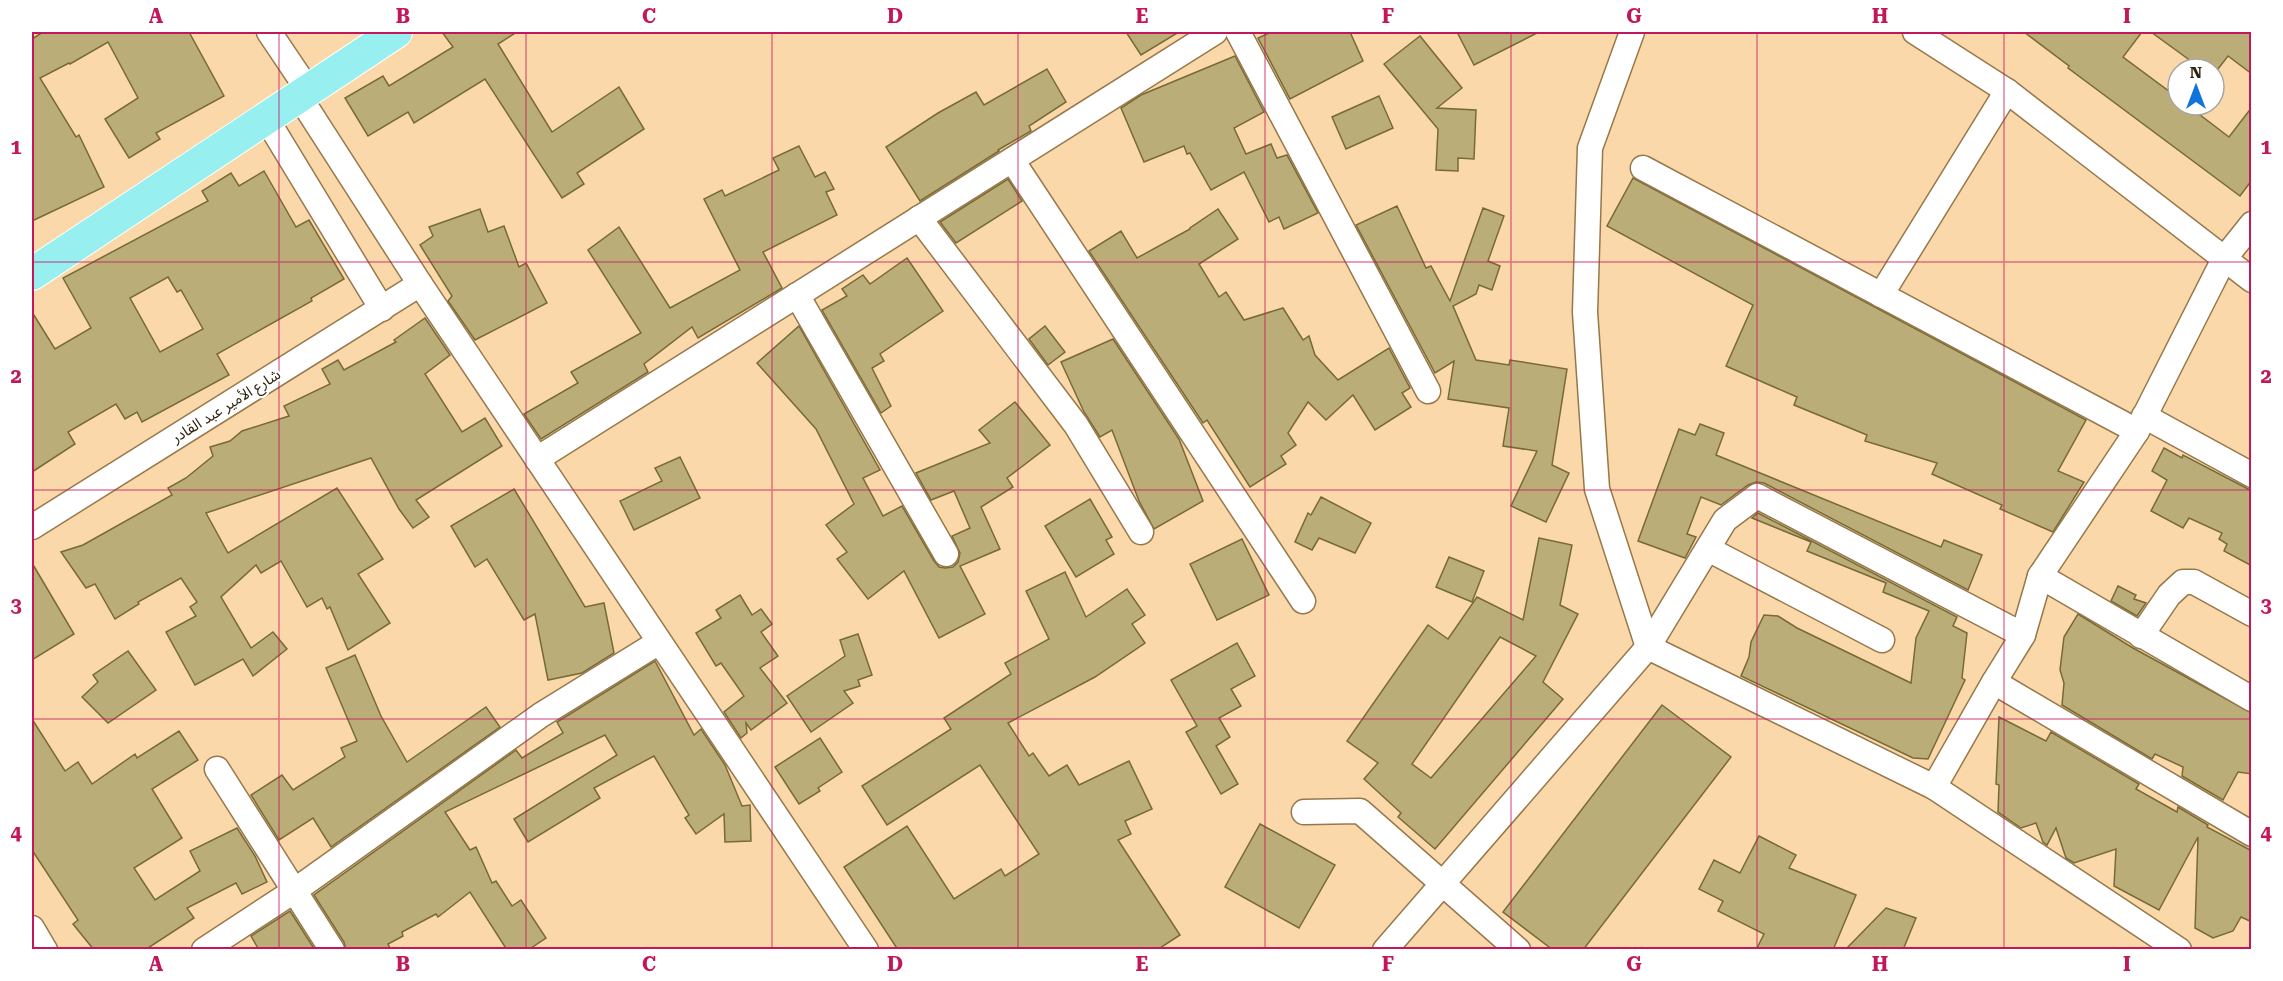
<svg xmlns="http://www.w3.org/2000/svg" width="2283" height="981" font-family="'Roboto Serif','Noto Sans Arabic',serif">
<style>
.building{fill:#bbad78;stroke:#776a37;stroke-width:1.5;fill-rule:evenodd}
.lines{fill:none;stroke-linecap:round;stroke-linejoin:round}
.minor-casing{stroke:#97784b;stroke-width:27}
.major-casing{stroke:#fff;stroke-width:34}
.minor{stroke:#fff;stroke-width:24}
.major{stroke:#97efef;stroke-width:32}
.grid{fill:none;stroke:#c2185b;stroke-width:1.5;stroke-opacity:0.55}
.labels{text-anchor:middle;stroke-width:4.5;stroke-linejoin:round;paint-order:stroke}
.street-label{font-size:15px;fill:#2e210e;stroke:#fff}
.neatline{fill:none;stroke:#c2185b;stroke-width:2}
.grid-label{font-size:20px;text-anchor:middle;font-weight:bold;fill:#c2185b}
</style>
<rect width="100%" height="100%" fill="#fbd8a9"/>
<g class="building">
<polygon points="43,32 189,32 224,96 156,133 160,139 129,158 105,119 138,98 108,42 70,64 69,63 40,78 76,137 79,135 104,187 32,221 32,39"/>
<polygon points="442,32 517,32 498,44 552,132 619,87 644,129 577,173 584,184 562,198 485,79 414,123 408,112 368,136 345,98 383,76 389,86 453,47"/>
<polygon points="1126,32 1179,32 1141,55"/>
<polygon points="1271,32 1350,32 1363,61 1290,99 1258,38"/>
<polygon points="1457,32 1539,32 1474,65"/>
<polygon points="2024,32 2142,32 2123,57 2178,98 2178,105 2187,105 2229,137 2252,107 2252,180 2240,196 2068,68 2069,66"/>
<polygon points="2151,32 2252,32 2252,74 2228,56 2218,69 2202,69"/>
<polygon points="1420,36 1462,88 1437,108 1476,110 1474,159 1458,158 1458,171 1436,170 1438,129 1384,64"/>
<polygon points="1235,56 1264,112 1234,128 1246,154 1271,144 1277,158 1287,155 1318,213 1284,229 1279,217 1269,222 1244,172 1211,190 1190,153 1187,154 1184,146 1144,162 1121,108 1141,95"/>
<polygon points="1047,69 1066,102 1029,126 1031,131 998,150 999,151 920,201 886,147 938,113 976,92 984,105"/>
<polygon points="1379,96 1393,128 1346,149 1332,117"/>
<polygon points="799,146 815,177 825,172 834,189 826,192 837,215 763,252 782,288 698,338 692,327 644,364 648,372 541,439 524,414 578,383 571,372 641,333 588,250 619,227 670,308 740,270 704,199 722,190 725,196 779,170 773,158"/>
<path d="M 264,171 L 296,227 L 309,220 L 344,279 L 311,298 L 312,301 L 217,354 L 229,375 L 142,422 L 137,412 L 125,419 L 116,404 L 68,432 L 75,444 L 32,472 L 32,312 L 55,349 L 91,328 L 63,278 L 208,201 L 202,191 L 231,173 L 239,186 ZM 168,277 L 177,292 L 181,290 L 203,329 L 160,352 L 130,298 Z"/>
<polygon points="1633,178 2086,420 2058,471 2084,482 2053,532 2000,509 2002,505 1932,474 1937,463 1865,441 1867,435 1794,405 1797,397 1726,366 1753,305 1607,226"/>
<polygon points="1008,179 1022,201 956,243 940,222"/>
<polygon points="1397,206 1426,268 1431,266 1450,301 1483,208 1504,216 1488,261 1500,266 1492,290 1479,285 1476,294 1453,306 1476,360 1509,365 1510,360 1567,369 1552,465 1569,473 1546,522 1511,506 1537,451 1503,446 1509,408 1448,399 1454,361 1435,373 1356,225"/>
<polygon points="480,209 488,232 504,226 519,267 526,263 547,303 475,340 448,301 452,296 420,245 433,236 429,227"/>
<polygon points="1218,209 1238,239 1199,264 1219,297 1226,292 1244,320 1283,308 1303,340 1309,336 1315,355 1338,380 1389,348 1410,388 1402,393 1411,407 1375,430 1353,395 1326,420 1308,402 1288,433 1296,445 1281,456 1286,464 1250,487 1207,420 1203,423 1089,251 1121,231 1137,258 1190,229 1190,228"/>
<polygon points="907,258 943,311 880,354 884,361 872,368 891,406 881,413 822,310 847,296 842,289 863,275 870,284"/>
<polygon points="425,318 450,355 425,374 462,432 485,418 502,446 416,500 429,517 413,528 399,509 371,458 206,513 228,553 337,488 383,559 358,574 390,623 348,650 330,607 327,609 322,598 307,607 281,561 261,573 256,565 221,597 251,648 273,632 287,649 253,676 243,659 195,685 166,632 196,616 190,607 197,602 181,578 138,602 139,604 115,619 95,584 86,588 61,552 83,545 172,495 168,488 186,478 213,456 210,447 230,441 242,431 289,416 284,406 330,384 322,369 338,360 344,370 396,342 394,340"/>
<polygon points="799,326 880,470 863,478 883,516 902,506 934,561 939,567 945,568 953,567 958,562 960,553 952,536 970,528 954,491 931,500 916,473 990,443 979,430 1015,402 1050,445 1007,478 1013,487 981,507 1000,549 960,566 985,614 939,638 904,571 868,599 837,559 847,552 826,525 854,504 816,429 757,363"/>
<polygon points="1045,326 1065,352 1048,365 1029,339"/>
<polygon points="1113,339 1179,439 1203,501 1154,529 1139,501 1112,430 1100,437 1084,412 1061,362"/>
<polygon points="1700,424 1724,433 1716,455 1941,547 1944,540 1982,555 1968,590 1764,483 1756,482 1748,485 1721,505 1701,497 1687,534 1696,537 1685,558 1638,541 1679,429 1695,435"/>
<polygon points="2164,448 2182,458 2183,455 2252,491 2252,566 2224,551 2227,544 2219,539 2222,533 2189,518 2183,528 2151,511 2167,480 2152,471"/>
<polygon points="680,457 700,498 634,530 620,501 662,481 655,468"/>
<polygon points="514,489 585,607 604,603 614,653 582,673 548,680 535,614 524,620 487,559 475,567 451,526"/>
<polygon points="1321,497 1371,523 1355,553 1319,538 1312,550 1295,542 1308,513 1311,515"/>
<polygon points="1090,499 1112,537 1106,540 1114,554 1076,577 1045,526"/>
<polygon points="1758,513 1957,617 1953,626 1967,633 1962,678 1965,680 1928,759 1913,758 1741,676 1749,657 1751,642 1764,615 1778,616 1797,628 1911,683 1916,638 1929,611 1883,592 1886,583 1807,551 1811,542 1752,518"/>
<path d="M 1539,538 L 1572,545 L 1560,605 L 1578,614 L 1543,682 L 1563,699 L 1435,849 L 1398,817 L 1401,813 L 1364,779 L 1378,763 L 1347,741 L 1428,625 L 1448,639 L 1477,597 L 1523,620 ZM 1500,637 L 1536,656 L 1431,778 L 1412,764 Z"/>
<polygon points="1242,539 1269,595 1217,620 1190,564"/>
<polygon points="1449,557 1484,571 1472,602 1436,587"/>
<polygon points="32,563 74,634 32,660"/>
<polygon points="1065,572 1086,617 1127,589 1145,615 1132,624 1145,643 1095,677 1008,723 1029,756 1033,753 1049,776 1067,765 1079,785 1129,761 1152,809 1125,821 1131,834 1118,840 1180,935 1157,950 898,950 844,867 907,826 954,899 1001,869 1005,876 1039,854 980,765 887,825 862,786 951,729 944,718 1011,674 1005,663 1049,639 1026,591"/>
<polygon points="2118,586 2136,595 2134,599 2146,603 2137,616 2111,601"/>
<polygon points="740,595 752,615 761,609 772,624 761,632 778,656 760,668 787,703 751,730 746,723 747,733 741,738 724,712 744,696 721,663 716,666 696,633 721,618 716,610"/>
<polygon points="2078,614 2133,648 2252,713 2252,774 2238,772 2223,800 2182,776 2183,767 2155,754 2152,759 2062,705 2064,683 2060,670 2064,637"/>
<polygon points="858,634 872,675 858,680 860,686 844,691 853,703 811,732 787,696 845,656 840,640"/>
<polygon points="1237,643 1255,676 1231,689 1241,706 1219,718 1230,737 1216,746 1238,784 1221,794 1186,732 1197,726 1171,680"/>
<polygon points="128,651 156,690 108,723 82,697 98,682 93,675"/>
<polygon points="355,655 381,716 407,762 486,707 500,727 331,847 313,818 279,840 251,795 282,775 293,790 345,757 341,748 357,741 326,668"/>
<polygon points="655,661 694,735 701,729 725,765 742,806 750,805 751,841 725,842 724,814 696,834 685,818 689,815 654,756 594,788 600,798 528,842 514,819 617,755 605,735 445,812 470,850 476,847 492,883 496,881 512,906 521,900 546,938 528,950 507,950 470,892 438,917 436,914 402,932 403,936 388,944 391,950 346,950 344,942 314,895 516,750 522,758 563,733 557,722"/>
<polygon points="1662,705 1731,757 1583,950 1553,950 1503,912"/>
<polygon points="1999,717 2046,741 2051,732 2139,784 2136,789 2177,812 2178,807 2208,825 2207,827 2252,851 2252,922 2241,917 2233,931 2213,938 2195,928 2198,837 2159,910 2114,886 2116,849 2074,863 2066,858 2056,828 2047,845 2043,842 2036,823 2021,828 1998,812 1999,785 1996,784"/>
<polygon points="32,719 65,771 78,762 92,784 135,754 137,758 179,731 198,760 152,789 182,838 134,868 155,900 200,871 190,851 237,828 255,856 267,882 242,894 236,883 187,908 194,918 145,950 94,950 73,924 78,920 32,850"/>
<polygon points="820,738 842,772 818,788 820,791 799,804 775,767"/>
<polygon points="1260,824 1335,865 1299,928 1225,887"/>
<polygon points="1759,836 1796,855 1789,868 1856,895 1833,950 1756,950 1764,934 1718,911 1723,901 1699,889 1714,860 1740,873"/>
<polygon points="1886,908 1916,918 1903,950 1845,950"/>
<polygon points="290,911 315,950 259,950 251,936"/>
</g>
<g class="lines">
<g class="minor-casing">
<g id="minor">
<polyline points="269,32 308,90"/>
<polyline points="1238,32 1428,391"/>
<polyline points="1632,32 1590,148 1585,312 1597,489 1648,647 1934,787 2179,950"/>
<polyline points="1915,32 2007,91 2252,280"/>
<polyline points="299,96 420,284 866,950"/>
<polyline points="266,118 382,309"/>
<polyline points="1012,160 1303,601"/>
<polyline points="1643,168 2137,431"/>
<polyline points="919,218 1076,425 1141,532"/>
<polyline points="797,295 946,554"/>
<polyline points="1881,295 2007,91"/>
<polyline points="2144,416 2252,475"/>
<polyline points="537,459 1215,32"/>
<polyline points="32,527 420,284"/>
<polyline points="1708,549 1882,640"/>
<polyline points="2040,576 2252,699"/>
<polyline points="2141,636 2169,595 2183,582 2194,582 2252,614"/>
<polyline points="1994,682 2252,834"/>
<polyline points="217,769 332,950"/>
<polyline points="1934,787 1994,682 2023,635 2040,576 2137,431 2224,259 2252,224"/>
<polyline points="1304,812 1360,811 1518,950"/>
<polyline points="32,928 45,950"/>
<polyline points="204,950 294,891 541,715 659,642"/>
<polyline points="1385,950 1648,647 1725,520 1757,496 2023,635"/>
</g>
</g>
<g class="major-casing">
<polyline id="major" points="32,274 396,32"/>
</g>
<use href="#minor" class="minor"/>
<use href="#major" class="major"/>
</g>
<path class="grid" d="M 279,32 L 279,950M 526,32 L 526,950M 772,32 L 772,950M 1018,32 L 1018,950M 1265,32 L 1265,950M 1511,32 L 1511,950M 1757,32 L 1757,950M 2004,32 L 2004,950M 32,262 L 2252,262M 32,490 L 2252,490M 32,719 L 2252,719"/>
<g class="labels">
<g class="street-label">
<text transform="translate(226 406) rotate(-32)" y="5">شارع الأمير عبد القادر</text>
</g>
</g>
<rect width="2283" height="981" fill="none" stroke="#ffffff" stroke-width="66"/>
<g transform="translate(2196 87)"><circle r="28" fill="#ffffff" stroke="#aba69f" stroke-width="1.5"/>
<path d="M0-4.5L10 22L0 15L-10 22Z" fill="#1074dc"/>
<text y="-9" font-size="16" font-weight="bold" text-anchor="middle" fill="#2e210e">N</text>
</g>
<rect x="33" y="33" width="2217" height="915" class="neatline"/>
<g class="grid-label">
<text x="156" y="23">A</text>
<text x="403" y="23">B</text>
<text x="649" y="23">C</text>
<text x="895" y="23">D</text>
<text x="1142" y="23">E</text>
<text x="1388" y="23">F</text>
<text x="1634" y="23">G</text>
<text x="1880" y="23">H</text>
<text x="2127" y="23">I</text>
<text x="16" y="154">1</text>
<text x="2266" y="154">1</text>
<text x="16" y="383">2</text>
<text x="2266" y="383">2</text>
<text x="16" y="612">3</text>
<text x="2266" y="612">3</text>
<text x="16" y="840">4</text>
<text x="2266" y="840">4</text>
<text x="156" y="971">A</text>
<text x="403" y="971">B</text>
<text x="649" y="971">C</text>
<text x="895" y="971">D</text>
<text x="1142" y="971">E</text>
<text x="1388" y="971">F</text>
<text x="1634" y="971">G</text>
<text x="1880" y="971">H</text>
<text x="2127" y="971">I</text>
</g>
</svg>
